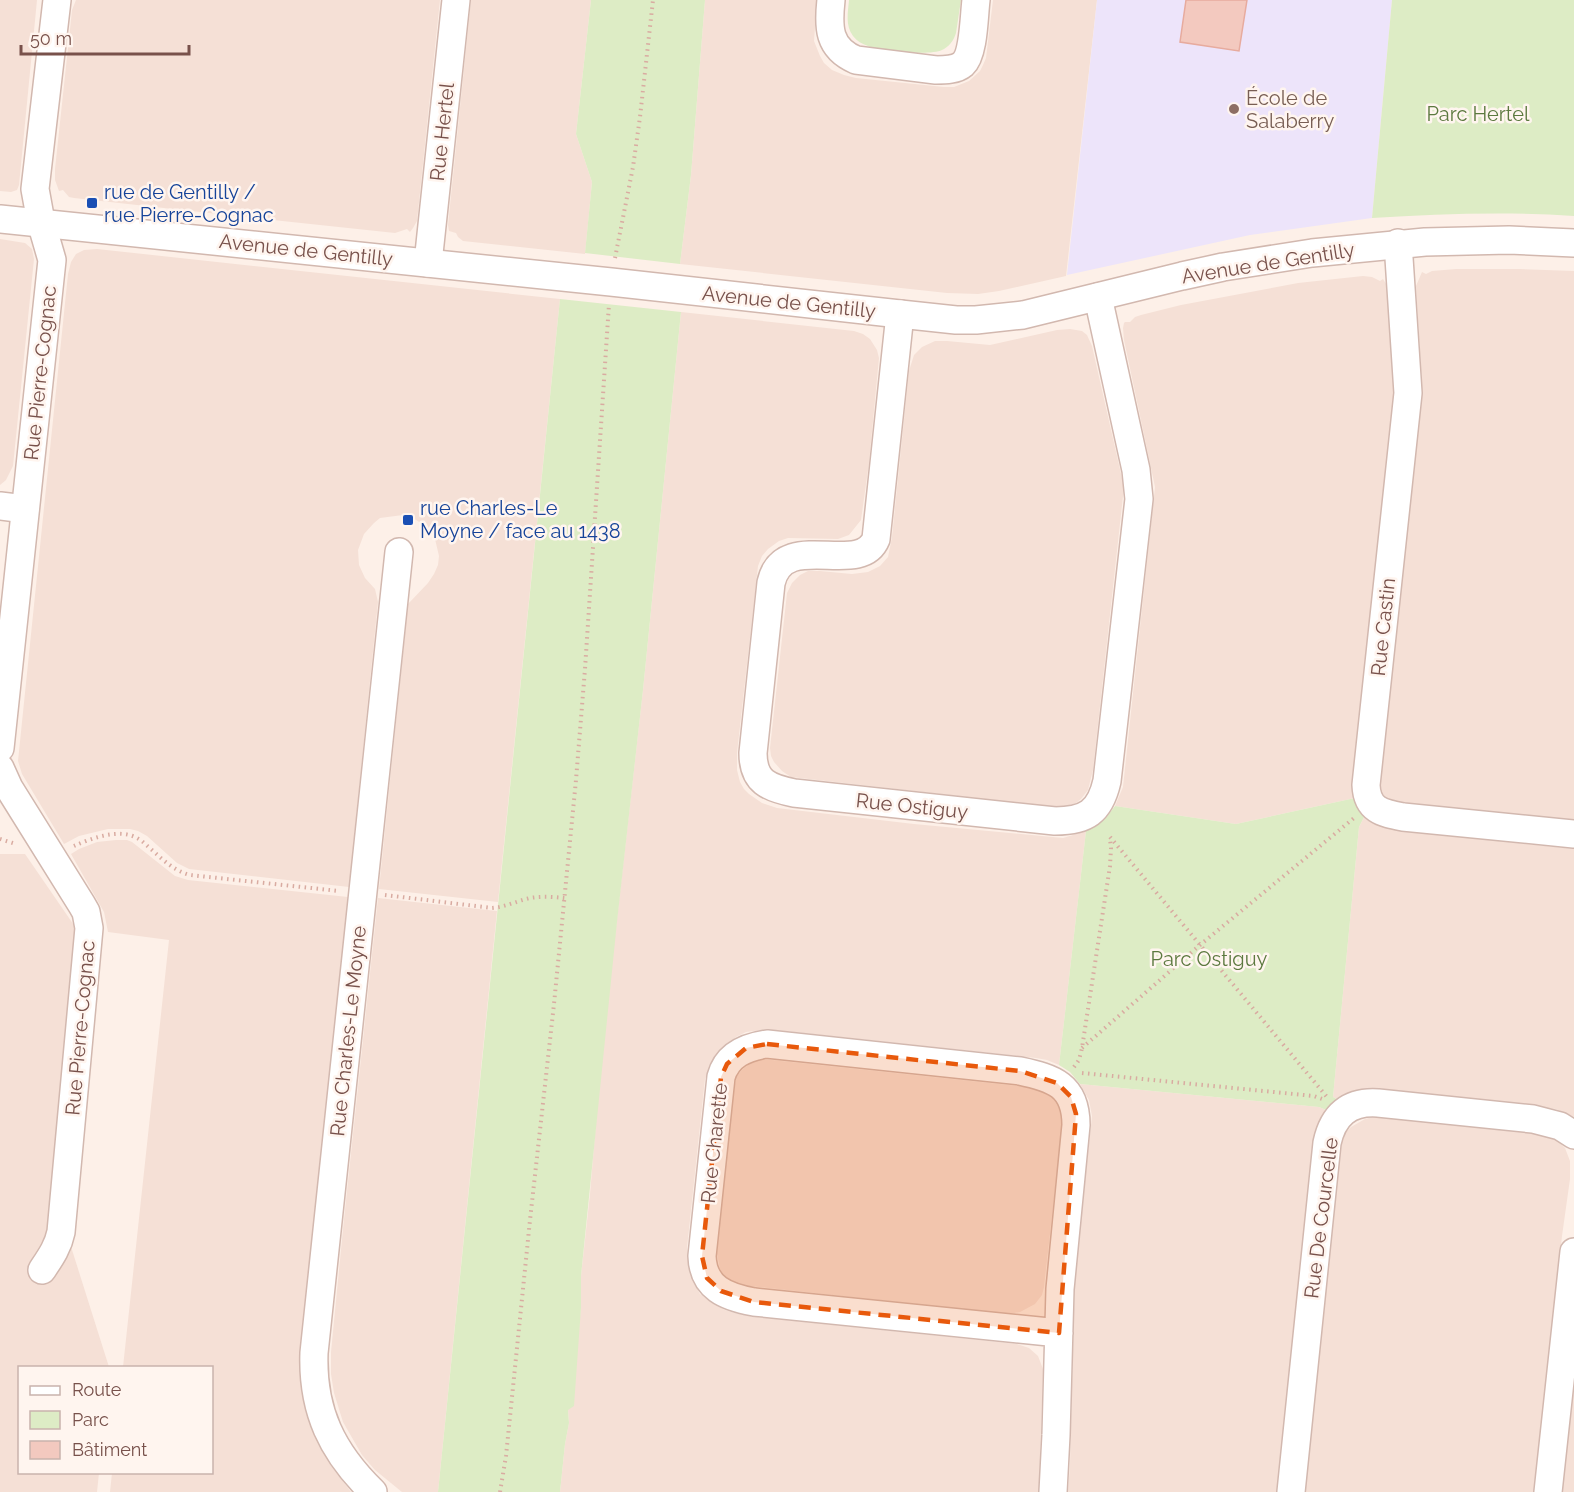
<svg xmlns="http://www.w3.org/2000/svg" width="1574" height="1492" font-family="Raleway,sans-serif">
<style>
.residential{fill:#f5e0d6}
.education{fill:#ede4fa}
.green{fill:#ddecc5}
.building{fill:#f3c9bf;stroke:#e7ab9e;stroke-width:1.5}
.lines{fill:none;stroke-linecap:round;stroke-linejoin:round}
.minor-casing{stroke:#d2b8af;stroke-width:30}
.path{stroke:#d9aba1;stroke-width:4;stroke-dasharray:1.5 4.5;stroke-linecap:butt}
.minor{stroke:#fff;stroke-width:27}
.marked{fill:#e8590c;fill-opacity:0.2;stroke:#e8590c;stroke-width:4.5;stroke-dasharray:12 8;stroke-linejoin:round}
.education-dot{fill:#8d6e63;stroke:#fff5ef;stroke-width:2}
.transit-dot{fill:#1a4fb4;stroke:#fff5ef;stroke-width:2}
.labels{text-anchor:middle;stroke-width:5;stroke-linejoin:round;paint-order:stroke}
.education-label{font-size:20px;fill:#785e54;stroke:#fff5ef;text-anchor:start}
.park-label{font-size:20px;fill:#5c793f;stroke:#fff5ef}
.street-label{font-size:20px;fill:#78514b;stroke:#fff5ef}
.transit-label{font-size:20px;fill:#164399;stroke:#fff5ef;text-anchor:start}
</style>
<rect width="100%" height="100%" fill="#fdf0e8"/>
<g class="residential">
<polygon points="0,0 37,0 19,185 17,190 11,192 0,191"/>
<polygon points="76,0 440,0 417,221 413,228 410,232 407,229 395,233 254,218 74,198 69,197 63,190 59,191 55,180 55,169 70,29 72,10"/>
<polygon points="471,0 591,0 576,134 592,182 585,254 463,241 458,237 456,233 449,231 448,225"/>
<polygon points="705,0 817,0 814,41 820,56 824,63 832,70 844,75 856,78 944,87 954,87 969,81 980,71 983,65 986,58 993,0 1097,0 1066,276 999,291 978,294 947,293 680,264 691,175"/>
<polygon points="0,239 25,243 32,249 34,259 13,466 6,480 0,485"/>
<polygon points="97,249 560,299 498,902 379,889 408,604 428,583 434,574 438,565 439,556 435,539 427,527 413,518 403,515 380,518 374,523 364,534 358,550 359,565 365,578 375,589 378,602 349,887 189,869 177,863 147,836 138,831 130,829 108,829 79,836 64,844 22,774 18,761 68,274 71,262 76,254 84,250"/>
<polygon points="1456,269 1520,269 1574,271 1574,822 1413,805 1389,801 1381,792 1380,780 1422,385 1416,286 1422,272 1426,274 1432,271"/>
<polygon points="1363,276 1372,277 1380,281 1383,279 1388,287 1395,389 1353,781 1355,798 1236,824 1115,806 1123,787 1155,487 1124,340 1123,328 1124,323 1125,322 1130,322 1135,317 1141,315 1181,305 1298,283"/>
<polygon points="681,312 854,331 863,334 870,339 877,350 879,358 869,463 861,520 849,535 838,539 788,538 779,541 768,549 762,556 758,566 737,753 737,770 740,782 744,789 749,794 762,803 777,808 914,824 1063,838 1086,831 1059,1065 1047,1060 1036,1058 785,1031 761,1030 746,1032 736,1037 720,1050 714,1058 705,1079 687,1248 690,1272 695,1285 700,1294 715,1305 725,1310 735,1313 748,1316 1017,1344 1029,1348 1038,1356 1043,1369 1039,1492 560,1492 565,1444 569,1423 568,1410 581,1308 581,1276 590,1194 602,1050 643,690"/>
<polygon points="1070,329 1082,331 1087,335 1092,346 1124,487 1093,770 1088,790 1081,799 1076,803 1066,806 1056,807 791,777 782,771 774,762 771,756 770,748 787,593 792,583 800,575 808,571 820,571 852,574 868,572 880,566 888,557 892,537 909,371 914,355 922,347 935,341 947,341 990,345 1057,330"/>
<polygon points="1365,815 1376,825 1397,830 1574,849 1574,1117 1556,1109 1508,1104 1340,1101 1333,1097 1359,827"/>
<polygon points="116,840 127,840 132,842 175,876 188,880 348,897 301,1346 301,1376 318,1441 331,1465 351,1492 110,1492 112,1473 212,1472 212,1368 123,1367 169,940 108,932 104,912 71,854 79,849 97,842"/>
<polygon points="0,854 25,854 80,934 55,1196 109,1367 20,1368 20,1472 99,1473 97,1492 0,1492"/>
<polygon points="378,898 497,911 438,1492 402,1492 375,1470 362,1455 343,1422 334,1393 331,1374 331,1352 343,1229"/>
<polygon points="761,1059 1027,1087 1045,1091 1057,1100 1061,1107 1063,1117 1044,1287 1042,1295 1035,1304 1020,1312 1008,1314 750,1286 740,1285 730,1280 723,1274 720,1269 717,1254 733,1093 737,1076 742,1070 753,1061"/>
<polygon points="1080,1084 1319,1107 1329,1111 1321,1121 1316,1132 1314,1139 1277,1492 1068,1492 1070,1464 1075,1273 1092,1116 1089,1100"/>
<polygon points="1377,1116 1550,1135 1555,1138 1565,1148 1570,1161 1570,1179 1562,1236 1535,1492 1304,1492 1341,1144 1345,1133 1351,1127 1365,1119"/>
<polygon points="1574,1378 1574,1492 1562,1492 1568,1439"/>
</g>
<polygon class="education" points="1097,0 1392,0 1372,218 1250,235 1067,275"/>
<g class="green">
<polygon points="591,0 705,0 691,175 680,264 585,253 592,182 576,134"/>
<path d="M 849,0 L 961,0 L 956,33 C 954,40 949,47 942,50 C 930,56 881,51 868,46 C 862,44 857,41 853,36 C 845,25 848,12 849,0 Z"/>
<path d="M 1392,0 L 1574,0 L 1574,216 C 1506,211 1439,214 1372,218 Z"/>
<polygon points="560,299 681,312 643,690 617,922 581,1276 581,1308 574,1406 568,1410 569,1423 565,1444 560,1492 438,1492"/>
<polygon points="1355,798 1365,815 1359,827 1333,1097 1340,1101 1329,1111 1319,1107 1080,1084 1070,1072 1059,1065 1086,831 1105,819 1115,806 1236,824"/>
</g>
<polygon class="building" points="1186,0 1247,0 1239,51 1180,42"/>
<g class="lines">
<g class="minor-casing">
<g id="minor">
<path d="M 831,0 C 828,27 828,48 856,60 L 936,70 C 945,70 956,70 963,64 C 974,54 974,15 976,0"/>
<polyline points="0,219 611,282 900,314 956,320 976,320 1023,315 1182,276 1223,267 1312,253 1425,242 1509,240 1574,243"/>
<path d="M 1398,243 L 1408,393 L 1366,785 C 1367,810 1382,813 1403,817 L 1574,834"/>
<polyline points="428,263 456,0"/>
<path d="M 900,314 L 876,539 C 860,578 783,528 771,583 L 753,753 C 753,782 769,788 794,793 L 1055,821 C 1086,821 1100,812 1107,781 L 1139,499 L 1136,470 L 1098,297"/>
<polyline points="0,506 25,509"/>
<polyline points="0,748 52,260 41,222 35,189 57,0"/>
<path d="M 0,768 L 9,788 L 82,905 L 86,912 L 89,928 L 61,1232 C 58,1247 50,1258 42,1270"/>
<path d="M 373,1492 C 332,1452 312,1411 314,1353 L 399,552"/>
<path d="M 1053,1492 L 1056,1435 L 1060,1289 L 1076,1125 C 1076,1085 1053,1078 1020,1071 L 767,1044 C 746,1047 727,1055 721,1077 L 702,1256 C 703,1288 726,1297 754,1302 L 1059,1333"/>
<path d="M 1291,1492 L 1327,1143 C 1333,1115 1349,1101 1378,1103 L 1533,1119 L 1560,1126 L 1574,1135"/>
<polyline points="1548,1492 1574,1252"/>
</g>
</g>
<g class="path">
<polyline points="615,258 633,167 640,117 653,0"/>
<polyline points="1110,837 1327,1097"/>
<polyline points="0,839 16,844"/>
<path d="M 74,846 C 92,838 119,828 137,838 C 143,841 147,846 152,850 C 164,861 175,871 190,875 L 339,891"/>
<path d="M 385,895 L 492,908 C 505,907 517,901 530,898 C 542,896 554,897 565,898"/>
<polyline points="1082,1048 1200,945 1354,818"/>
<polyline points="1074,1067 1079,1060 1082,1048 1110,866 1111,848 1110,839"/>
<polyline points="1082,1073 1314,1096 1322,1099"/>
<polyline points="500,1492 506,1456 530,1220 554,1004 576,780 585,669 609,304"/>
</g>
<use href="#minor" class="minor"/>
</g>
<path class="marked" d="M 767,1044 L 1020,1071 L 1057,1083 L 1071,1097 L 1076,1114 L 1059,1333 L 754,1302 L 721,1291 L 707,1278 L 702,1256 L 721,1077 L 727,1064 L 746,1048 Z"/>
<circle class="education-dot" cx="1234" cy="109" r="6"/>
<g class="transit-dot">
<rect x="86" y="197" width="12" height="12" rx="3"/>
<rect x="402" y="514" width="12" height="12" rx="3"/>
</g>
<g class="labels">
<g class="education-label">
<text x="1246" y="105">École de<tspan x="1246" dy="23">Salaberry</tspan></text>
</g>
<g class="park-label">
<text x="1478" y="121">Parc Hertel</text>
<text x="1209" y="966">Parc Ostiguy</text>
</g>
<g class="street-label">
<text transform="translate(442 132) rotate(-84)" y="7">Rue Hertel</text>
<text transform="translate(306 250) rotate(6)" y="7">Avenue de Gentilly</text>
<text transform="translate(1268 263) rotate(-9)" y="7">Avenue de Gentilly</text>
<text transform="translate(789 302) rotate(6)" y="7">Avenue de Gentilly</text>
<text transform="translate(40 373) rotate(-84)" y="7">Rue Pierre-Cognac</text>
<text transform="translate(1383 627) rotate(-84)" y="7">Rue Castin</text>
<text transform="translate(912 806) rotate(6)" y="7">Rue Ostiguy</text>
<text transform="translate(80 1028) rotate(-85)" y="7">Rue Pierre-Cognac</text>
<text transform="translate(348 1031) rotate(-84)" y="7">Rue Charles-Le Moyne</text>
<text transform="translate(714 1143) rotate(-84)" y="7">Rue Charette</text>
<text transform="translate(1321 1218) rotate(-83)" y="7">Rue De Courcelle</text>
</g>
<g class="transit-label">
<text x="104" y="199">rue de Gentilly /<tspan x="104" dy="23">rue Pierre-Cognac</tspan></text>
<text x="420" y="515">rue Charles-Le<tspan x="420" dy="23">Moyne / face au 1438</tspan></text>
</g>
</g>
<rect x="18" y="1366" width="195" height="108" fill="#fff5ef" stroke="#c9b3ad" stroke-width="1.5"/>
<rect x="30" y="1386" width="30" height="9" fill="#ffffff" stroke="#c9b3ad" stroke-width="1.5"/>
<text x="72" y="1396" font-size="18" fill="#78514b">Route</text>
<rect x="30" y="1411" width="30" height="18" fill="#ddecc5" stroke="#c9b3ad" stroke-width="1.5"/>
<text x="72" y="1426" font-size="18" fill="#78514b">Parc</text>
<rect x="30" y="1441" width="30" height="18" fill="#f3c9bf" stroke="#c9b3ad" stroke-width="1.5"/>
<text x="72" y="1456" font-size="18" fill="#78514b">Bâtiment</text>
<path d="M21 45v9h168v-9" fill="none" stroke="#78514b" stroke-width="3"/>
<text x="30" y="45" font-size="18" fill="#78514b" stroke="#fff5ef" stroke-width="4.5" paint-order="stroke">50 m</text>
</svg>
